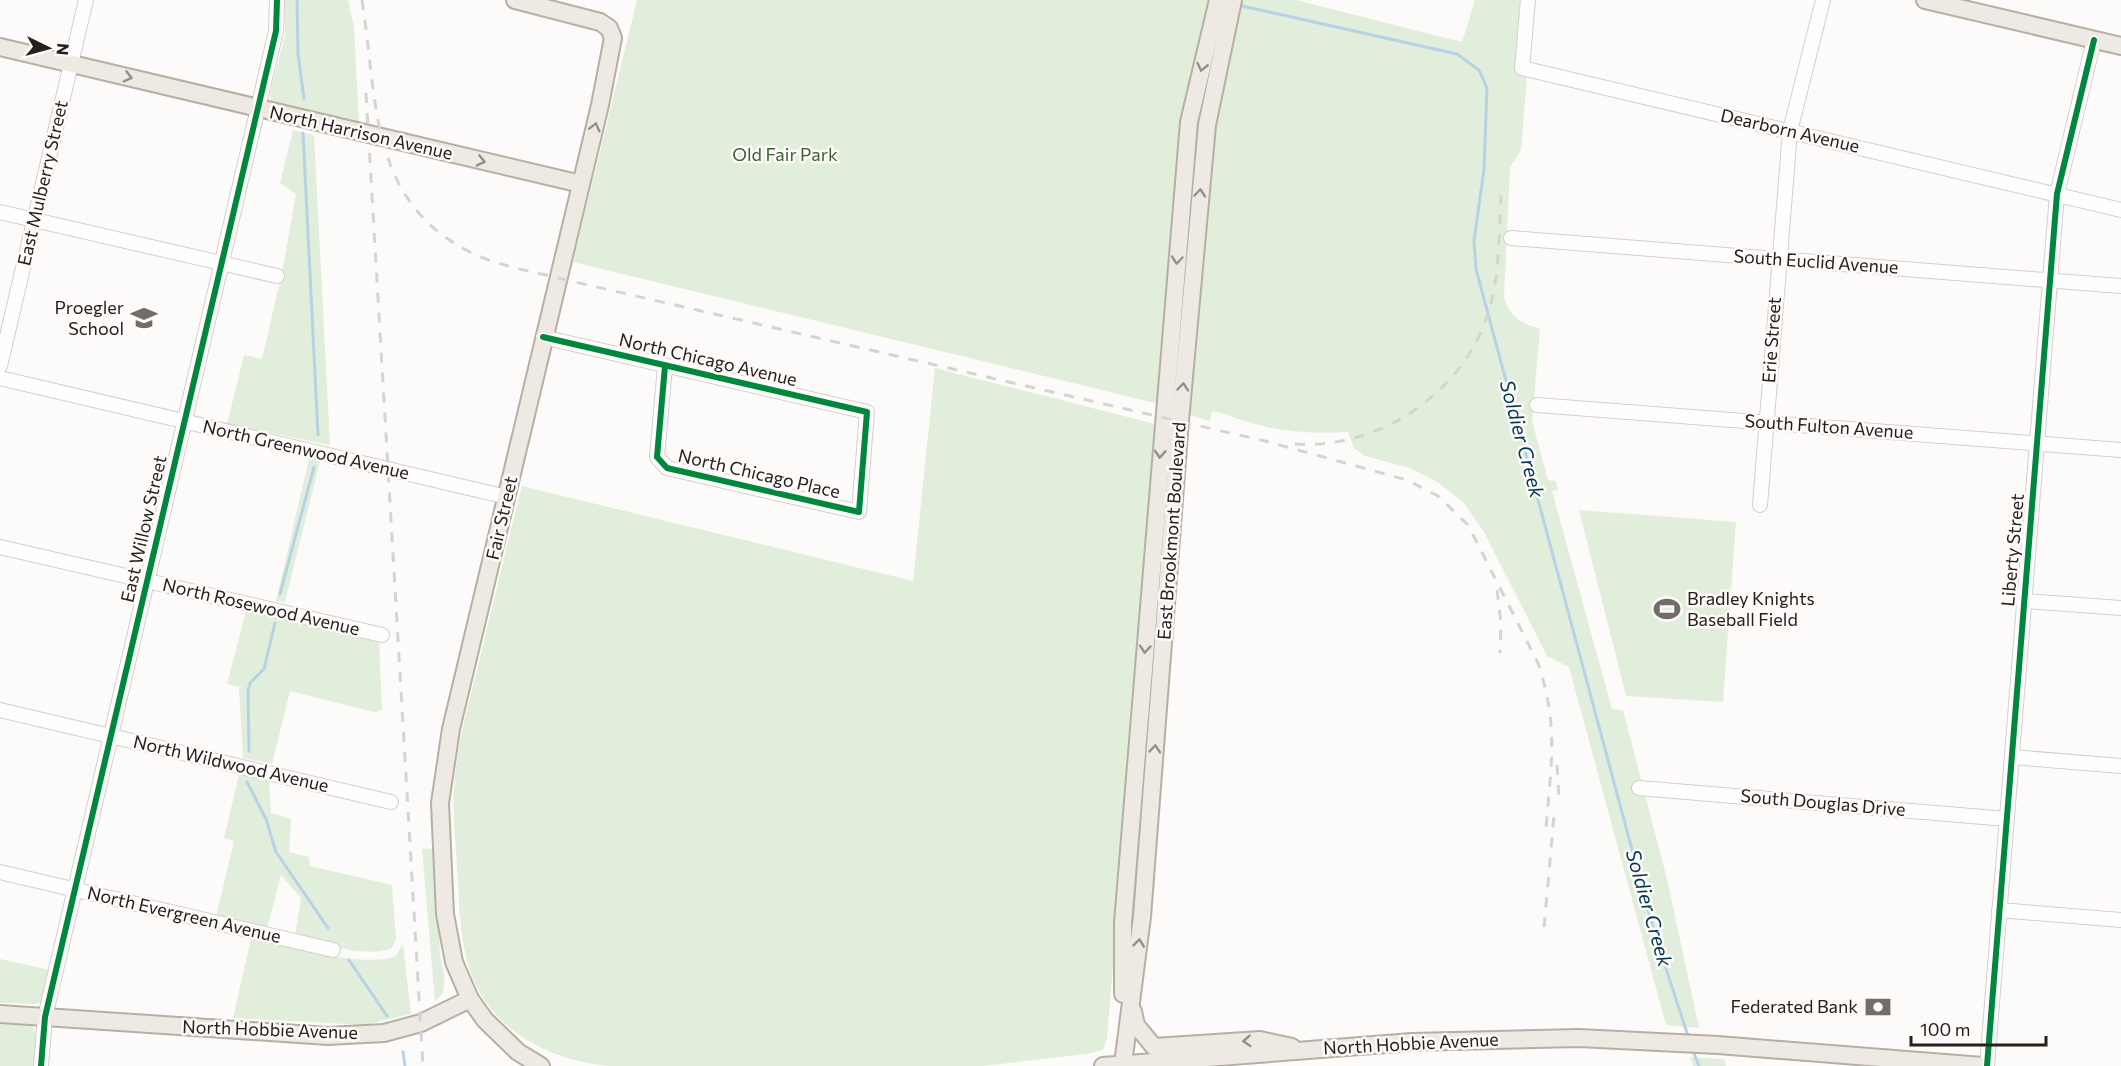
<svg xmlns="http://www.w3.org/2000/svg" width="2121" height="1066" font-family="Commissioner,sans-serif">
<style>
.green{fill:#e1eedb}
.lines{fill:none;stroke-linecap:round;stroke-linejoin:round}
.stream{stroke:#b6d3e6;stroke-width:3}
.minor-casing{stroke:#d3cfcd;stroke-width:16}
.major-casing{stroke:#b6b0a3;stroke-width:20}
.minor{stroke:#fffefe;stroke-width:14}
.major{stroke:#eeeae3;stroke-width:16}
.rail{stroke:#d5d4d4;stroke-width:3;stroke-dasharray:10 10;stroke-linecap:butt}
.cycleway-casing{stroke:#fefaf9;stroke-width:10}
.cycleway{stroke:#00873e;stroke-width:6}
.oneway{stroke:#948f8a}
.labels{text-anchor:middle;stroke-width:5;stroke-linejoin:round;paint-order:stroke}
.street-label{font-size:18px;fill:#26201d;stroke:#fefaf9}
.park-label{font-size:18px;fill:#3d612e;stroke:#fefaf9}
.poi-label{font-size:18px;fill:#26201d;stroke:#fefaf9;text-anchor:end}
.water-label{font-size:20px;font-style:italic;fill:#003752;stroke:#fefaf9}
</style>
<rect width="100%" height="100%" fill="#fdfbfa"/>
<g class="green">
<polygon points="284,0 348,0 354,27 359,122 271,102 270,93 285,35"/>
<polygon points="637,0 1210,0 1159,404 573,262"/>
<path d="M 1243,0 L 1296,0 L 1462,42 L 1475,0 L 1521,0 L 1515,56 L 1519,72 L 1527,76 L 1521,150 L 1510,167 L 1504,298 C 1511,318 1520,323 1540,329 L 1532,421 L 1548,480 L 1556,481 L 1558,490 L 1552,491 L 1612,709 L 1623,710 L 1667,879 L 1699,1028 L 1666,1025 L 1569,667 L 1547,656 L 1485,534 L 1464,503 L 1439,483 L 1410,468 L 1365,456 L 1354,448 L 1348,432 C 1314,434 1281,432 1248,422 C 1235,419 1226,413 1212,411 L 1210,421 L 1189,415 L 1210,162 L 1216,121 Z"/>
<polygon points="293,130 314,135 330,445 227,424 244,355 262,359 283,268 296,194 280,183"/>
<path d="M 935,368 L 1159,425 L 1107,1038 L 1103,1050 L 1087,1054 L 982,1066 L 608,1066 C 558,1060 513,1042 484,999 C 462,966 460,924 458,886 C 457,850 451,813 455,777 C 458,738 470,699 479,662 C 493,603 507,544 522,486 L 913,581 Z"/>
<polygon points="309,458 320,461 285,602 276,601"/>
<polygon points="1579,510 1736,522 1723,702 1626,696"/>
<polygon points="247,607 379,640 382,710 374,712 290,691 272,764 243,758 239,687 227,684"/>
<path d="M 240,770 L 269,777 L 271,813 L 291,819 L 289,852 L 309,857 L 310,866 L 392,885 L 396,939 L 392,948 C 363,959 323,943 295,935 L 301,898 L 281,875 L 267,929 L 216,917 L 234,841 L 224,838 Z"/>
<polygon points="435,848 440,954 445,977 443,993 435,1002 422,849"/>
<path d="M 251,938 C 285,945 364,969 396,956 L 403,944 L 411,1014 L 364,1025 L 233,1018 Z"/>
<polygon points="0,959 51,970 43,1002 36,1004 0,1003"/>
<path d="M 0,1019 C 42,1022 37,1027 36,1066 L 0,1066 Z"/>
<polygon points="1690,1057 1724,1059 1726,1066 1693,1066"/>
</g>
<g class="lines">
<g class="stream">
<polyline points="297,0 298,54 304,99"/>
<polyline points="1238,5 1457,54 1479,70 1487,88 1484,169 1474,241 1476,269 1655,935 1689,1039"/>
<polyline points="303,133 318,435"/>
<polyline points="280,594 314,467"/>
<polyline points="249,751 248,691 250,683 264,669 275,623"/>
<polyline points="247,782 266,819 276,852 328,928"/>
<polyline points="349,960 387,1016"/>
<polyline points="1693,1051 1699,1066"/>
<polyline points="403,1052 405,1066"/>
</g>
<g class="minor-casing">
<g id="minor">
<polyline points="1528,0 1522,68 2121,210"/>
<polyline points="0,212 277,276"/>
<polyline points="1511,238 2121,286"/>
<polyline points="543,337 867,412 859,512 667,468 657,457 665,366"/>
<polyline points="0,366 86,0"/>
<polyline points="0,378 507,497"/>
<polyline points="1537,405 2121,450"/>
<polyline points="1760,505 1790,131 1823,0"/>
<polyline points="0,547 382,635"/>
<polyline points="2024,601 2121,608"/>
<polyline points="0,710 391,802"/>
<polyline points="2012,757 2121,766"/>
<polyline points="1639,788 2007,819"/>
<polyline points="0,872 333,950"/>
<polyline points="1999,910 2121,920"/>
<polyline points="41,1066 45,1017 276,31 277,0"/>
<polyline points="1987,1066 2057,194 2094,40"/>
</g>
</g>
<g class="major-casing">
<g id="major">
<polyline points="515,0 600,22 609,28 613,38 600,105 451,729 440,803 445,914 454,962 470,999 485,1020 518,1052 541,1066"/>
<polyline points="1925,0 2121,46"/>
<polyline points="0,47 581,184"/>
<polyline points="1123,994 1123,923 1189,122 1218,0"/>
<polyline points="1133,1011 1136,1025 1154,1047 1260,1040 1292,1047"/>
<polyline points="0,1014 328,1036 384,1033 421,1023 470,999"/>
<polyline points="1123,1064 1142,917 1180,421 1207,125 1233,0"/>
<polyline points="1103,1066 1412,1042 1579,1038 1718,1045 1983,1066"/>
</g>
</g>
<use href="#minor" class="minor"/>
<use href="#major" class="major"/>
<g class="rail">
<path d="M 362,0 C 378,99 367,203 474,254 C 500,266 530,271 558,278 L 1265,441 L 1407,480 L 1438,496 L 1468,525 L 1538,663 C 1559,725 1551,765 1546,828"/>
<polyline points="366,93 423,1066"/>
<path d="M 1295,444 C 1384,450 1473,386 1492,299 C 1500,265 1499,228 1501,194"/>
<polyline points="1497,590 1501,622 1500,653"/>
<polyline points="1557,765 1559,798"/>
<polyline points="1544,927 1554,816"/>
</g>
<g class="cycleway-casing">
<g id="cycleway">
<polyline points="543,337 867,412 859,512 667,468 657,457 665,366"/>
<polyline points="41,1066 45,1017 276,31 277,0"/>
<polyline points="1987,1066 2057,194 2094,40"/>
</g>
</g>
<use href="#cycleway" class="cycleway"/>
</g>
<defs><path id="oneway-chevron" d="M-2-3.5L2.5 0L-2 3.5" fill="none" stroke-width="1.6" stroke-linecap="round" stroke-linejoin="round" transform="scale(1.5)"/></defs>
<g class="oneway">
<use href="#oneway-chevron" transform="translate(1202 67) rotate(103)"/>
<use href="#oneway-chevron" transform="translate(128 77) rotate(14)"/>
<use href="#oneway-chevron" transform="translate(595 127) rotate(-76)"/>
<use href="#oneway-chevron" transform="translate(481 161) rotate(13)"/>
<use href="#oneway-chevron" transform="translate(1200 193) rotate(-85)"/>
<use href="#oneway-chevron" transform="translate(1177 260) rotate(95)"/>
<use href="#oneway-chevron" transform="translate(1183 387) rotate(-85)"/>
<use href="#oneway-chevron" transform="translate(1160 454) rotate(94)"/>
<use href="#oneway-chevron" transform="translate(1145 649) rotate(94)"/>
<use href="#oneway-chevron" transform="translate(1155 749) rotate(-85)"/>
<use href="#oneway-chevron" transform="translate(1139 943) rotate(-83)"/>
<use href="#oneway-chevron" transform="translate(1247 1041) rotate(176)"/>
</g>
<defs>
<g id="school-bare" transform="scale(2.07)"><path d="M0-5L7-2L0 1L-7-2ZM-4 1L0 2.5L4 1V4Q0 6-4 4Z" fill="#716d6a" stroke="#fefaf9" stroke-width="2.5" paint-order="stroke"/></g>
<g id="stadium-bare" transform="scale(2.07)"><path d="M0-5a6.5 5 0 1 0 0 10a6.5 5 0 1 0 0-10ZM-3.5-1.8h7v3.6h-7Z" fill="#716d6a" stroke="#fefaf9" stroke-width="2.5" paint-order="stroke"/></g>
<g id="bank-bare" transform="scale(2.07)"><path d="M-6-4H6V4H-6ZM0-2.3a2.3 2.3 0 1 0 0 4.6a2.3 2.3 0 1 0 0-4.6Z" fill="#716d6a" stroke="#fefaf9" stroke-width="2.5" paint-order="stroke"/></g>
</defs>
<g fill-rule="evenodd">
<use href="#school-bare" x="144" y="318"/>
<use href="#stadium-bare" x="1667" y="609"/>
<use href="#bank-bare" x="1878" y="1007"/>
</g>
<g class="labels">
<g class="street-label">
<text transform="translate(1790 131) rotate(13)" y="6">Dearborn Avenue</text>
<text transform="translate(361 133) rotate(13)" y="6">North Harrison Avenue</text>
<text transform="translate(43 183) rotate(-77)" y="6">East Mulberry Street</text>
<text transform="translate(1816 262) rotate(4)" y="6">South Euclid Avenue</text>
<text transform="translate(1772 340) rotate(-86)" y="6">Erie Street</text>
<text transform="translate(708 360) rotate(13)" y="6">North Chicago Avenue</text>
<text transform="translate(1829 427) rotate(4)" y="6">South Fulton Avenue</text>
<text transform="translate(306 450) rotate(13)" y="6">North Greenwood Avenue</text>
<text transform="translate(759 474) rotate(13)" y="6">North Chicago Place</text>
<text transform="translate(502 518) rotate(-77)" y="6">Fair Street</text>
<text transform="translate(144 529) rotate(-77)" y="6">East Willow Street</text>
<text transform="translate(1172 531) rotate(-86)" y="6">East Brookmont Boulevard</text>
<text transform="translate(2013 550) rotate(-85)" y="6">Liberty Street</text>
<text transform="translate(261 607) rotate(13)" y="6">North Rosewood Avenue</text>
<text transform="translate(231 764) rotate(13)" y="6">North Wildwood Avenue</text>
<text transform="translate(1823 803) rotate(5)" y="6">South Douglas Drive</text>
<text transform="translate(184 915) rotate(13)" y="6">North Evergreen Avenue</text>
<text transform="translate(270 1030) rotate(2)" y="6">North Hobbie Avenue</text>
<text transform="translate(1411 1044) rotate(-3)" y="6">North Hobbie Avenue</text>
</g>
<g class="park-label">
<text x="785" y="161">Old Fair Park</text>
</g>
<g class="poi-label">
<text x="124" y="314">Proegler<tspan x="124" dy="21">School</tspan></text>
<text x="1687" y="605" text-anchor="start">Bradley Knights<tspan x="1687" dy="21">Baseball Field</tspan></text>
<text x="1858" y="1013">Federated Bank</text>
</g>
<g class="water-label">
<text transform="translate(1522 439) rotate(75)" y="7">Soldier Creek</text>
<text transform="translate(1649 908) rotate(74)" y="7">Soldier Creek</text>
</g>
</g>
<g transform="translate(48 48) rotate(95)" stroke="#fefaf9" stroke-width="4.5" paint-order="stroke">
<path d="M0-4.5L10 22L0 15L-10 22Z" fill="#26201d"/>
<text y="-9" font-size="16" font-weight="bold" text-anchor="middle" fill="#26201d">N</text>
</g>
<path d="M1911 1036v9h135v-9" fill="none" stroke="#26201d" stroke-width="3"/>
<text x="1920" y="1036" font-size="18" fill="#26201d" stroke="#fefaf9" stroke-width="4.5" paint-order="stroke">100 m</text>
</svg>
